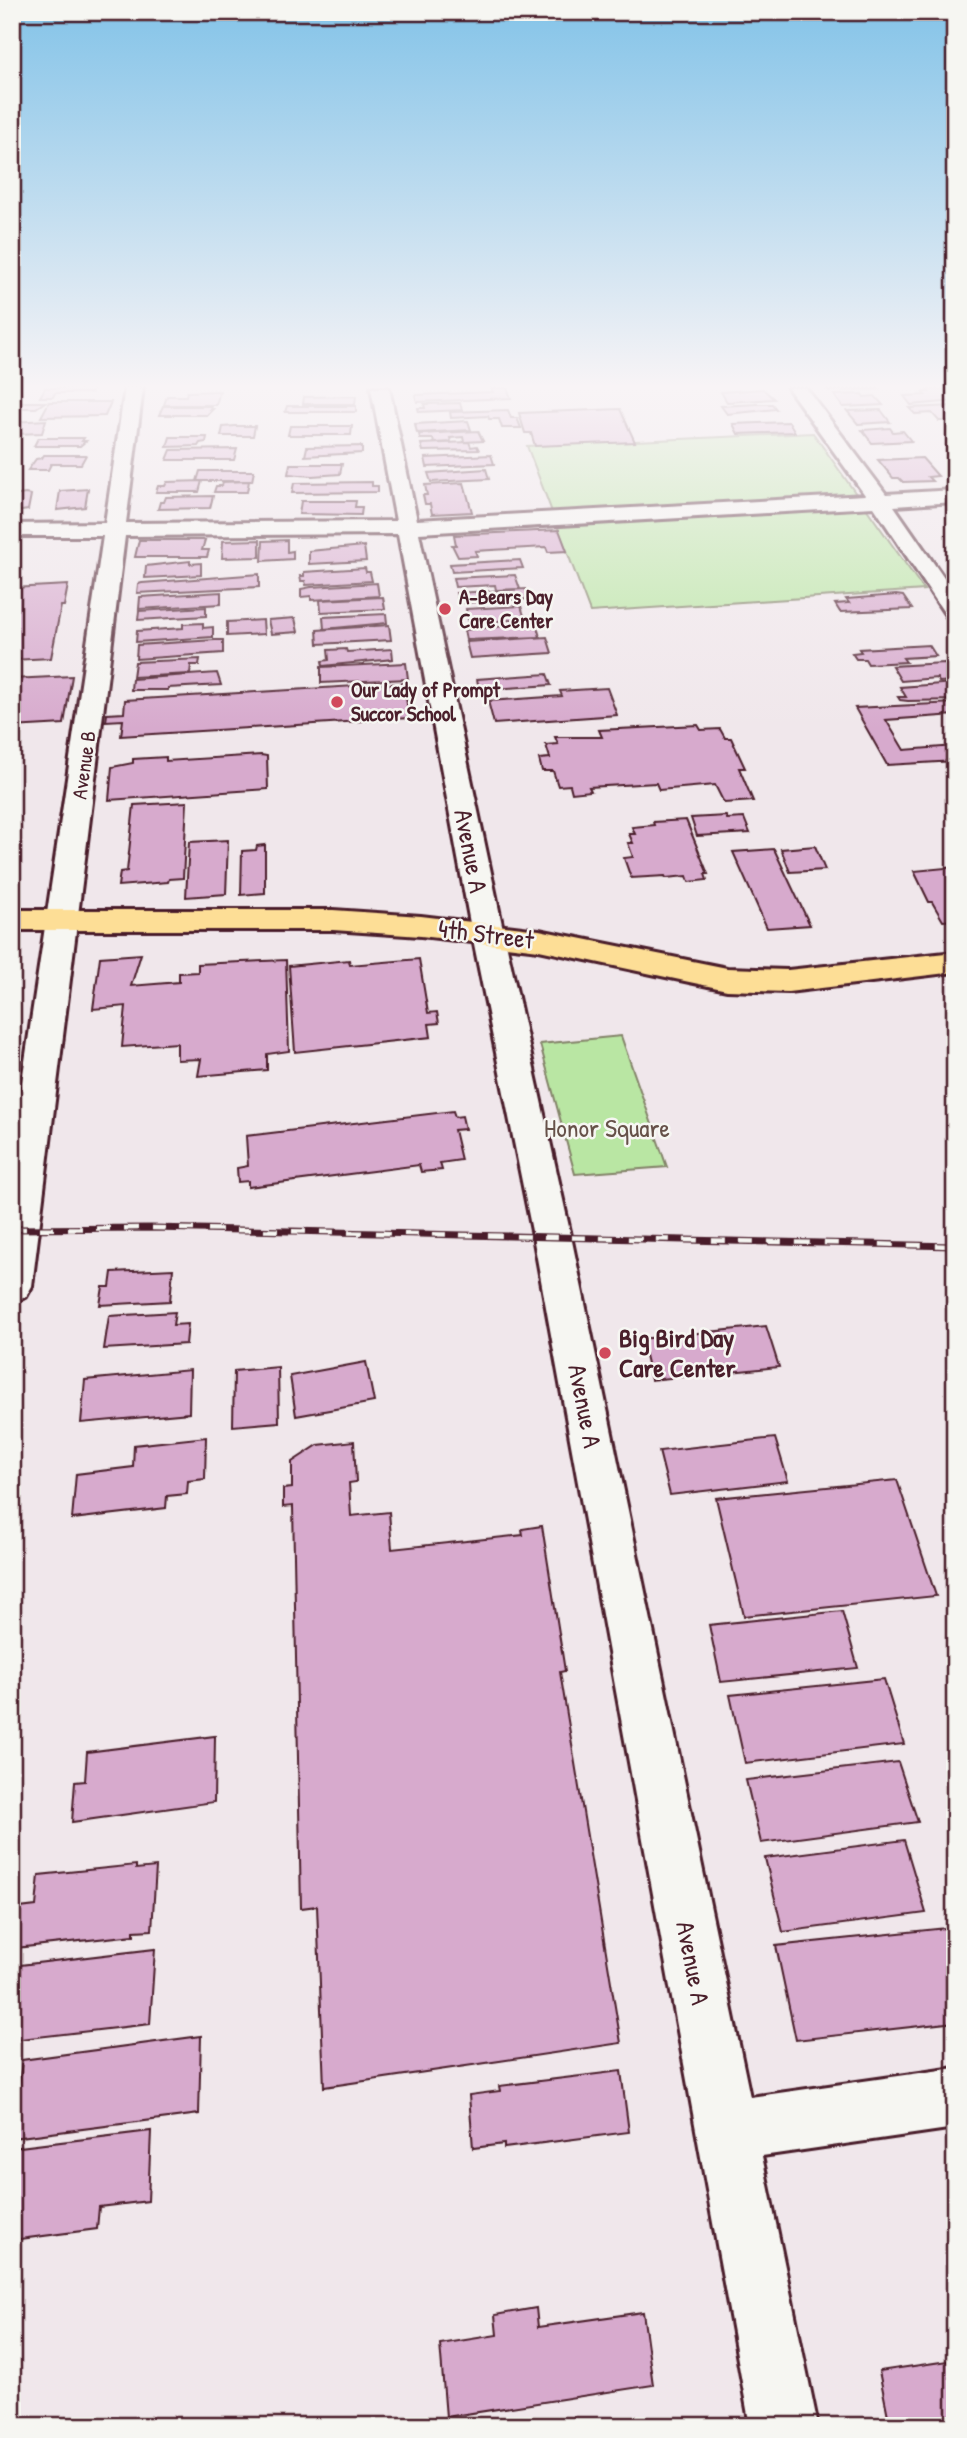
<svg xmlns="http://www.w3.org/2000/svg" width="967" height="2438" font-family="'Patrick Hand',sans-serif">
<style>
.green{fill:#b9e6a3;stroke:#828267;stroke-width:2}
.building{fill:#d7aacd;stroke:#4a1f2b;stroke-width:2}
.lines{fill:none;stroke-linecap:round;stroke-linejoin:round}
.minor-casing{stroke:#4a1f2b;stroke-width:6}
.major-casing{stroke:#4a1f2b;stroke-width:6}
.minor{fill:#f6f6f2;fill-rule:evenodd}
.major{fill:#fdde96;fill-rule:evenodd}
.rail-casing{stroke:#4a1f2b;stroke-width:7}
.rail{stroke:#f6f6f2;stroke-width:4.5;stroke-dasharray:14;stroke-linecap:butt}
.poi-dot{fill:#d1495b;stroke:#f6f6f2;stroke-width:2.5}
.labels{text-anchor:middle;stroke-width:5;stroke-linejoin:round;paint-order:stroke}
.far-poi-label{font-size:21px;font-weight:bold;fill:#4a1f2b;stroke:#f6f6f2;text-anchor:start}
.far-street-label{font-size:21px;fill:#4a1f2b;stroke:#f6f6f2}
.street-label{font-size:26px;fill:#4a1f2b;stroke:#f6f6f2}
.park-label{font-size:26px;fill:#665149;stroke:#f6f6f2}
.poi-label{font-size:26px;font-weight:bold;fill:#4a1f2b;stroke:#f6f6f2;text-anchor:start}
</style>
<rect width="100%" height="100%" fill="#f0e7eb"/>
<filter id="ink" filterUnits="userSpaceOnUse"><feTurbulence type="fractalNoise" baseFrequency=".0143" numOctaves="2"/><feDisplacementMap in="SourceGraphic" scale="14" xChannelSelector="R" yChannelSelector="G"/><feConvolveMatrix kernelMatrix="1 2 1 2 8 2 1 2 1" color-interpolation-filters="sRGB"/></filter>
<g filter="url(#ink)">
<g class="green">
<polygon points="813,433 924,590 590,612 527,446"/>
<polygon points="621,1036 667,1167 575,1174 540,1044"/>
</g>
<g class="building">
<polygon points="45,388 94,388 91,393 55,393 53,397 40,397"/>
<polygon points="491,388 507,388 511,398 417,402 415,395 493,392"/>
<polygon points="826,388 878,388 879,389 829,391"/>
<polygon points="763,389 774,399 727,402 721,392"/>
<polygon points="949,389 955,395 955,401 911,405 904,396 925,395 922,392 929,392 927,390"/>
<polygon points="220,391 216,405 164,405 167,396 186,396 187,392"/>
<polygon points="862,394 864,397 875,396 883,405 843,407 834,395"/>
<polygon points="356,396 355,404 303,404 304,397"/>
<polygon points="15,402 45,402 36,408 12,408"/>
<polygon points="49,402 111,402 105,416 41,417"/>
<polygon points="460,403 462,410 419,412 418,408 425,408 424,404"/>
<polygon points="757,404 772,404 776,409 727,414 721,406"/>
<polygon points="163,406 211,406 210,409 213,409 207,415 159,415"/>
<polygon points="287,406 356,406 356,412 285,412"/>
<polygon points="955,406 955,421 939,421 932,413 915,414 909,408"/>
<polygon points="620,409 635,442 535,446 531,433 525,433 519,413"/>
<polygon points="508,410 511,418 517,418 521,428 502,428 499,419 489,419 488,416 451,418 450,412"/>
<polygon points="881,410 890,422 858,424 847,411"/>
<polygon points="46,420 42,433 16,434 18,429 12,430 12,422"/>
<polygon points="468,421 471,430 417,433 415,424"/>
<polygon points="789,422 795,432 738,434 733,424"/>
<polygon points="235,426 255,426 253,436 221,436 223,427"/>
<polygon points="290,426 352,426 351,435 288,435"/>
<polygon points="890,428 893,432 903,431 911,441 872,443 862,430"/>
<polygon points="478,431 483,441 464,442 463,437 450,438 451,442 434,443 433,439 420,439 419,434"/>
<polygon points="170,437 207,437 206,442 200,443 198,446 167,447"/>
<polygon points="38,438 84,438 82,441 86,441 80,446 34,446"/>
<polygon points="469,442 471,447 477,446 479,450 423,451 421,444"/>
<polygon points="362,446 362,453 305,456 307,447"/>
<polygon points="237,449 234,460 167,460 171,450"/>
<polygon points="44,455 86,455 81,464 51,464 48,470 28,470 36,459 42,458"/>
<polygon points="491,455 494,464 427,467 425,458"/>
<polygon points="922,458 938,476 928,477 932,481 903,482 899,478 893,478 878,460"/>
<polygon points="290,464 342,464 340,474 312,476 288,474"/>
<polygon points="486,469 489,479 431,482 428,473"/>
<polygon points="200,471 254,471 252,481 197,481"/>
<polygon points="202,481 199,492 156,492 158,486 165,486 167,482"/>
<polygon points="249,481 247,492 214,492 216,486 222,486 223,482"/>
<polygon points="372,482 372,486 378,486 378,492 292,493 294,483"/>
<polygon points="464,483 472,512 432,514 430,504 425,504 423,495 427,495 425,485"/>
<polygon points="88,489 85,507 57,510 60,491"/>
<polygon points="25,494 31,495 28,510 14,512 12,496"/>
<polygon points="213,496 210,508 158,509 160,502 164,502 166,497"/>
<polygon points="301,501 356,501 355,507 362,507 361,515 299,514"/>
<polygon points="559,530 567,551 548,552 546,547 475,551 477,556 458,557 452,545 456,545 454,535"/>
<polygon points="139,540 205,540 202,550 209,550 207,557 135,557"/>
<polygon points="260,540 260,557 222,558 223,541"/>
<polygon points="287,540 287,552 293,551 293,559 262,561 263,541"/>
<polygon points="364,546 366,561 309,564 309,551"/>
<polygon points="520,560 523,568 452,572 450,564"/>
<polygon points="190,561 190,564 201,563 201,575 145,578 146,566"/>
<polygon points="365,568 366,572 370,572 372,581 306,585 305,581 301,581 300,576 304,576 304,572"/>
<polygon points="259,574 259,587 137,593 138,584 142,583"/>
<polygon points="515,575 520,589 496,590 495,585 455,587 453,578"/>
<polygon points="377,583 379,596 311,600 311,596 301,597 301,589 311,587"/>
<polygon points="68,585 64,606 61,606 51,658 12,660 12,588"/>
<polygon points="526,589 529,599 459,603 456,593"/>
<polygon points="221,592 221,604 139,609 140,597"/>
<polygon points="896,595 903,596 912,609 840,612 835,604 849,603 846,599"/>
<polygon points="383,597 385,609 321,612 320,600"/>
<polygon points="521,606 525,619 469,623 466,609"/>
<polygon points="206,607 206,616 138,620 139,611"/>
<polygon points="386,614 387,623 324,629 323,617"/>
<polygon points="295,618 298,632 271,634 268,620"/>
<polygon points="263,620 264,634 227,636 227,622"/>
<polygon points="203,623 203,628 213,627 213,637 136,642 137,631 183,628 183,624"/>
<polygon points="536,623 540,637 466,640 464,630"/>
<polygon points="389,625 391,640 318,644 317,630"/>
<polygon points="547,637 552,653 470,658 466,642"/>
<polygon points="215,640 223,640 223,653 136,659 137,645"/>
<polygon points="929,645 936,656 903,658 906,662 868,664 865,659 856,659 852,653 861,652 859,649"/>
<polygon points="346,649 347,652 392,649 393,659 323,666 322,661 329,660 328,650"/>
<polygon points="200,659 199,665 191,665 190,674 133,677 135,662"/>
<polygon points="406,663 408,679 321,683 321,667"/>
<polygon points="944,663 955,664 955,675 951,675 955,681 939,682 937,678 901,681 892,666"/>
<polygon points="217,673 221,685 168,688 168,690 131,690 132,679"/>
<polygon points="547,674 551,685 479,690 477,679"/>
<polygon points="72,676 64,724 12,727 12,679"/>
<polygon points="404,683 409,718 121,736 123,720 106,721 107,714 124,713 125,700"/>
<polygon points="955,683 955,700 908,701 900,700 898,697 906,697 900,687"/>
<polygon points="607,688 617,715 494,724 488,701 562,696 560,691"/>
<polygon points="955,703 955,715 886,720 904,750 955,746 955,761 887,765 855,708"/>
<polygon points="698,725 701,730 720,729 725,738 731,738 745,768 739,768 753,801 724,803 715,785 659,790 656,783 589,787 591,791 572,793 570,785 558,786 553,771 542,771 539,759 550,758 546,745 558,744 555,737 602,737 599,730"/>
<polygon points="261,755 267,756 268,789 109,800 112,767 133,763 133,759 166,757 166,761"/>
<polygon points="187,802 183,878 169,879 168,882 118,886 120,872 127,871 134,805"/>
<polygon points="726,816 727,819 744,818 750,833 697,836 691,818"/>
<polygon points="686,820 708,874 705,874 707,880 689,882 687,876 666,878 665,876 631,878 624,858 633,857 628,843 633,843 629,834 635,834 632,827 654,825 653,822"/>
<polygon points="228,840 226,894 186,897 189,842"/>
<polygon points="265,845 265,893 241,895 242,851 256,850 257,846"/>
<polygon points="815,846 825,870 790,872 781,849"/>
<polygon points="774,849 810,925 767,928 733,852"/>
<polygon points="955,867 955,920 943,921 932,902 929,902 914,871"/>
<polygon points="141,954 131,986 179,982 179,973 198,972 198,964 286,960 289,1051 267,1054 267,1070 198,1076 201,1059 177,1060 177,1043 122,1047 126,1006 93,1009 100,957"/>
<polygon points="419,959 428,1013 437,1012 439,1023 429,1024 431,1037 295,1052 289,966 349,960 350,965"/>
<polygon points="453,1111 455,1117 462,1116 465,1129 454,1130 461,1160 440,1163 442,1170 421,1172 419,1165 248,1187 248,1181 238,1182 237,1168 248,1166 246,1136"/>
<polygon points="173,1269 170,1301 100,1305 103,1287 110,1287 112,1272"/>
<polygon points="175,1312 173,1325 188,1324 186,1344 104,1349 109,1316"/>
<polygon points="766,1326 779,1367 651,1380 641,1339"/>
<polygon points="366,1362 374,1402 296,1416 290,1376"/>
<polygon points="278,1367 279,1422 233,1426 234,1371"/>
<polygon points="190,1370 189,1413 81,1423 85,1380"/>
<polygon points="206,1437 205,1479 188,1481 187,1494 167,1496 166,1508 72,1519 76,1474 133,1467 134,1445"/>
<polygon points="775,1438 788,1481 670,1495 659,1451"/>
<polygon points="354,1441 356,1482 349,1483 351,1516 389,1512 392,1549 523,1535 522,1529 542,1526 565,1671 560,1672 621,2043 324,2087 317,1906 301,1908 293,1506 283,1507 283,1489 292,1488 292,1462 318,1445"/>
<polygon points="897,1480 936,1596 744,1616 716,1498"/>
<polygon points="842,1611 858,1668 721,1682 709,1625"/>
<polygon points="884,1679 904,1744 745,1763 730,1695"/>
<polygon points="215,1736 214,1802 72,1822 75,1782 85,1781 87,1752"/>
<polygon points="898,1762 918,1822 761,1843 746,1780"/>
<polygon points="904,1840 926,1913 783,1932 765,1858"/>
<polygon points="136,1865 136,1869 156,1867 152,1930 134,1931 134,1935 15,1948 20,1908 36,1906 39,1875"/>
<polygon points="955,1927 955,2022 796,2040 776,1946"/>
<polygon points="155,1949 150,2024 12,2040 12,1966"/>
<polygon points="201,2036 199,2114 12,2138 12,2096 18,2095 22,2060"/>
<polygon points="621,2071 629,2132 504,2148 504,2144 473,2148 469,2095 500,2091 499,2086"/>
<polygon points="151,2131 148,2201 99,2207 97,2229 12,2240 12,2148"/>
<polygon points="536,2308 538,2327 643,2312 653,2385 446,2417 440,2344 497,2335 495,2315"/>
<polygon points="955,2360 955,2426 890,2426 879,2371"/>
</g>
<g class="lines">
<g class="minor-casing">
<polygon id="minor" points="125,388 143,388 126,523 396,521 371,388 389,388 417,520 865,495 788,388 806,388 886,494 955,490 955,502 894,506 955,594 955,619 947,617 874,507 419,533 504,934 571,1236 750,2097 955,2068 955,2128 762,2156 818,2426 750,2426 533,1236 472,934 398,534 125,536 32,1286 26,1297 12,1302 12,1149 103,536 12,536 12,524 105,523"/>
</g>
<g class="major-casing">
<polygon id="major" points="12,910 333,910 421,916 539,930 727,968 788,970 955,952 955,972 788,992 727,990 539,950 421,936 333,930 12,930"/>
</g>
<use href="#minor" class="minor"/>
<use href="#major" class="major"/>
<g class="rail-casing">
<polyline id="rail" points="12,1229 152,1228 955,1246"/>
</g>
<use href="#rail" class="rail"/>
</g>
</g>
<linearGradient id="sky" x2="0" y2="1"><stop stop-color="#83c3e8"/><stop offset="0.53" stop-color="#f8f4f6"/><stop offset="1" stop-color="#f8f4f6" stop-opacity="0"/></linearGradient>
<rect width="967" height="729" fill="url(#sky)"/>
<g class="poi-dot">
<circle cx="445" cy="609" r="7"/>
<circle cx="337" cy="702" r="7"/>
<circle cx="605" cy="1353" r="7"/>
</g>
<g class="labels">
<g class="far-poi-label">
<text x="459" y="604">A-Bears Day<tspan x="459" dy="24">Care Center</tspan></text>
<text x="351" y="697">Our Lady of Prompt<tspan x="351" dy="24">Succor School</tspan></text>
</g>
<g class="far-street-label">
<text transform="translate(84 765) rotate(-82)" y="7">Avenue B</text>
</g>
<g class="street-label">
<text transform="translate(471 851) rotate(79)" y="9">Avenue A</text>
<text transform="translate(486 934) rotate(7)" y="9">4th Street</text>
<text transform="translate(585 1406) rotate(79)" y="9">Avenue A</text>
<text transform="translate(693 1963) rotate(79)" y="9">Avenue A</text>
</g>
<g class="park-label">
<text x="607" y="1137">Honor Square</text>
</g>
<g class="poi-label">
<text x="619" y="1347">Big Bird Day<tspan x="619" dy="30">Care Center</tspan></text>
</g>
</g>
<rect width="967" height="2438" fill="none" stroke="#f6f6f2" stroke-width="42"/>
<rect x="21" y="21" width="925" height="2396" fill="none" stroke="#4a1f2b" stroke-width="2.5" filter="url(#ink)"/>
</svg>
